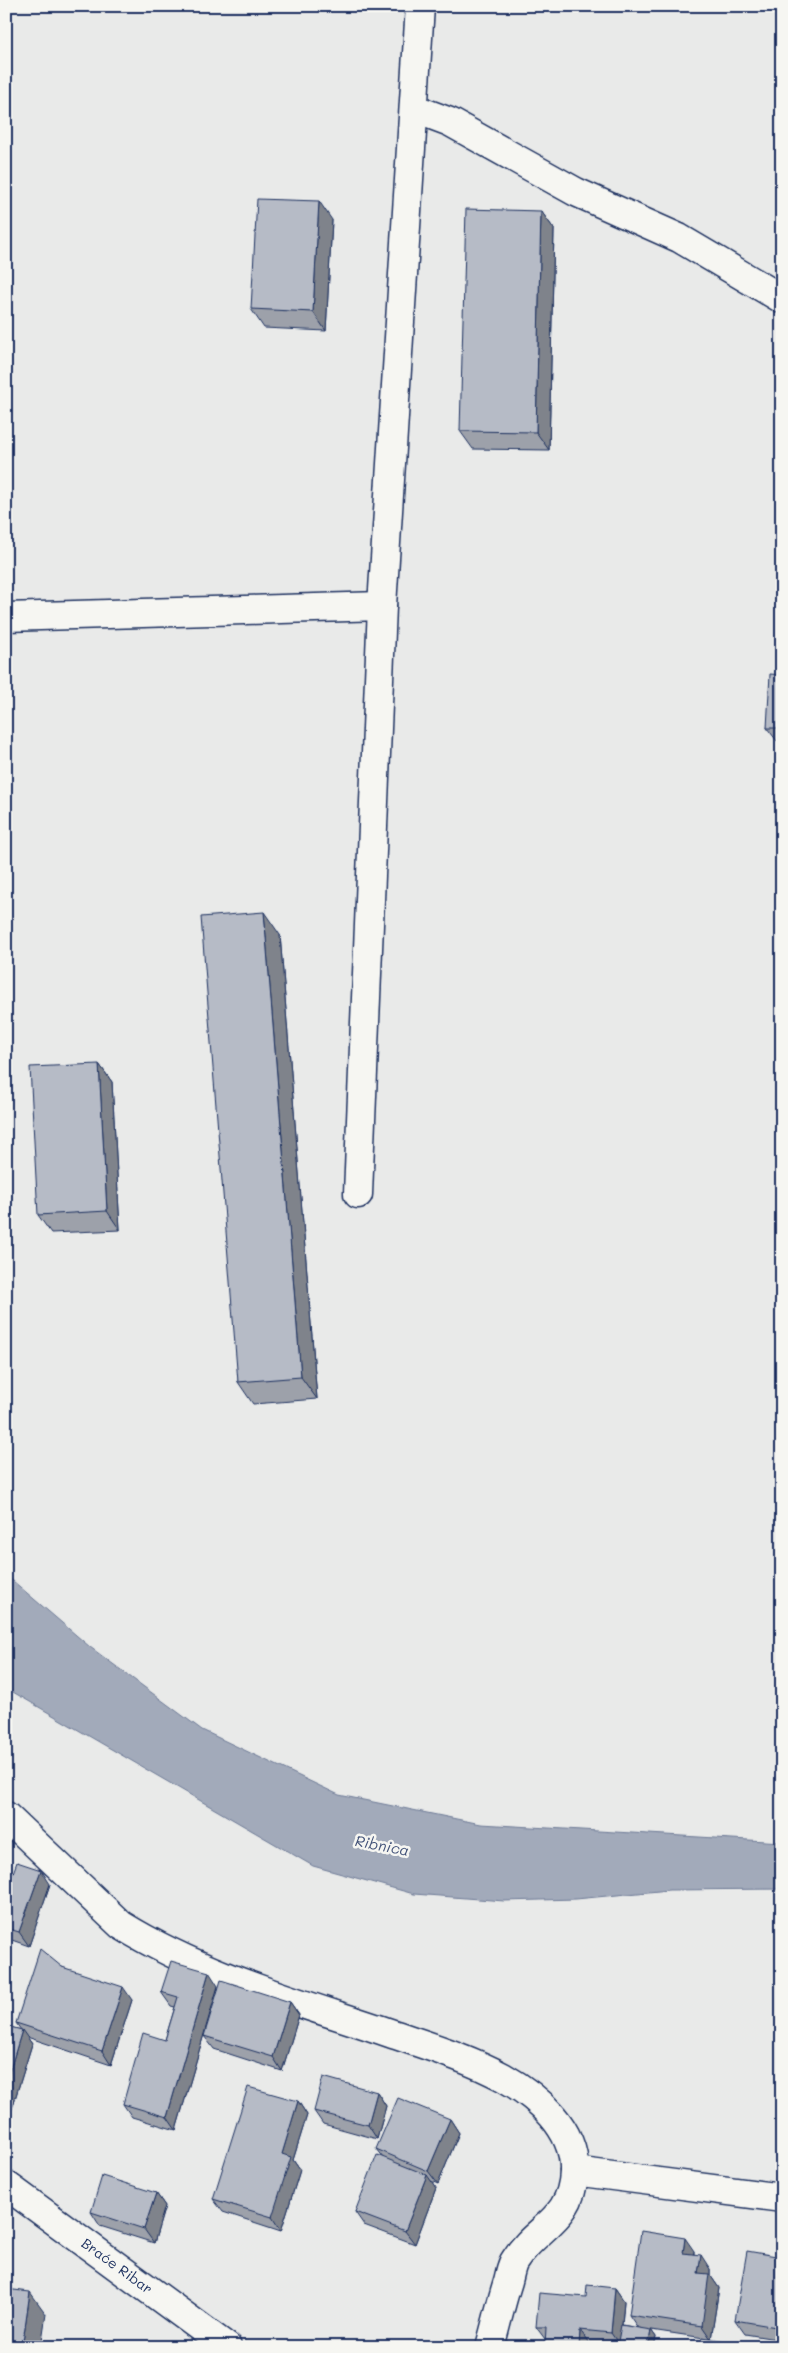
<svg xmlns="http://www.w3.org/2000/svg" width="788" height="2353" font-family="Mali,sans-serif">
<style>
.water{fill:#a2aaba;stroke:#6c7995}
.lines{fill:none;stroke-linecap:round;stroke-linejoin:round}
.minor-casing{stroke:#1b2f5e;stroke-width:31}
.minor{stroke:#f6f6f2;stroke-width:28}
.wall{fill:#9da1aa;stroke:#1b2f5e}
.shaded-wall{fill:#7f838b;stroke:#1b2f5e}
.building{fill:#b6bbc6;stroke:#1b2f5e}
.labels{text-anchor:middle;stroke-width:5;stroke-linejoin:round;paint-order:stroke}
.street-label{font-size:14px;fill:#1b2f5e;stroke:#f6f6f2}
.water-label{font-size:15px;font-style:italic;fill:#44547a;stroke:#f6f6f2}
</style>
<rect width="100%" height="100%" fill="#e9eae9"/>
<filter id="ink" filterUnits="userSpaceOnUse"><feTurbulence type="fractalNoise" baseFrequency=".02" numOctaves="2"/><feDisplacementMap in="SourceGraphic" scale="10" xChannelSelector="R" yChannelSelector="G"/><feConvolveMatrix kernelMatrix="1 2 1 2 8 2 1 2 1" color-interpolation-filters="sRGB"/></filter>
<g filter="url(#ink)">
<polygon class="water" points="6,1575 90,1647 202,1730 339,1795 481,1824 782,1842 782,1889 669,1890 576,1899 504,1901 414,1894 313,1866 6,1688"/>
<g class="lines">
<g class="minor-casing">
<g id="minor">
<polyline points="414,112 426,113 450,122 576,192 679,238 782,299"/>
<polyline points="6,617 382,606"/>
<polyline points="358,1194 382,606 420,6"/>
<path d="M 6,1816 L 121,1925 C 203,1976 299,2002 390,2033 C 428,2046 468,2058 503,2077 C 537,2096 576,2129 574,2172 C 572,2221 536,2226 515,2260 C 511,2265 510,2274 508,2281 C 501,2303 496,2325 490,2347"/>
<polyline points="574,2171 782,2198"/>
<polyline points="6,2185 227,2347"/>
</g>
</g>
<use href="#minor" class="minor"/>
</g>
<g class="wall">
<polygon points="541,211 554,229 549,450 473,449 460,431"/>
<polygon points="332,220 326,331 264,328 251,309"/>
<polygon points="782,675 782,741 777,741 767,728"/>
<polygon points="280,935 317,1399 253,1404 238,1382"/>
<polygon points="99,1064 112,1082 120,1230 51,1233 38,1215"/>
<polygon points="50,1884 29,1946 6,1938 6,1892"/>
<polygon points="62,1967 132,2000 111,2065 27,2037 32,2044 10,2115 6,2114 6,2026 21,2030 16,2023"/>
<polygon points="218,1986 176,2130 132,2117 123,2104 165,2040 175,2007 171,2006 161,1992"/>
<polygon points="290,2002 299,2015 282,2071 214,2049 204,2036"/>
<polygon points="377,2092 386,2106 377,2139 323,2124 314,2111"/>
<polygon points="298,2101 307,2115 293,2160 300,2170 281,2231 223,2212 213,2199"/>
<polygon points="450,2119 459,2133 438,2184 431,2181 436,2188 415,2244 364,2225 355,2212 383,2158 376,2149"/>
<polygon points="156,2193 165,2206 154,2243 100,2226 91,2212"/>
<polygon points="694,2251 694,2254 710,2269 710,2275 719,2288 711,2339 651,2330 656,2337 654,2347 617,2347 618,2346 590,2344 589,2347 545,2347 545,2339 536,2327 586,2297 615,2288 624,2301 622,2325 638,2328 629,2315"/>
<polygon points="782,2257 782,2340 745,2334 735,2320"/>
</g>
<g class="shaded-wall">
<polygon points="319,201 332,220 326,331 313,312"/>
<polygon points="541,211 554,229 549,450 536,432"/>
<polygon points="264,912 280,935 317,1399 301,1377"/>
<polygon points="99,1064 112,1082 120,1230 107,1211"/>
<polygon points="41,1870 50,1884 29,1946 19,1932"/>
<polygon points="209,1972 218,1986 176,2130 167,2117"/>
<polygon points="123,1987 132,2000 111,2065 102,2051"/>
<polygon points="290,2002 299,2015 282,2071 273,2057"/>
<polygon points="22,2030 32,2044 10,2115 6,2110 6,2083"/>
<polygon points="377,2092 386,2106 377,2139 368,2125"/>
<polygon points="298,2101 307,2115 293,2160 300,2170 281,2231 272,2217 282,2154"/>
<polygon points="450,2119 459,2133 438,2184 428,2171"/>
<polygon points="427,2175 436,2188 415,2244 405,2231"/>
<polygon points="156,2193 165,2206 154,2243 144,2229"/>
<polygon points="685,2238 694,2251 692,2266 683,2253"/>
<polygon points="701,2255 710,2269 710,2275 719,2288 711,2339 702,2326 698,2273"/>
<polygon points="615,2288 624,2301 620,2346 611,2333"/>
<polygon points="30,2292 46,2314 41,2347 23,2341"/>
<polygon points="580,2330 590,2344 589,2347 579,2347"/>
<polygon points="651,2330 656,2337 654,2347 648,2347"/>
</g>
<g class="building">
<polygon points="257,199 319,201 313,312 251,309"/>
<polygon points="466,209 541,211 536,432 460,431"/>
<polygon points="770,674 782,675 782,728 767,728"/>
<polygon points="264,912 301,1377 238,1382 201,917"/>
<polygon points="99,1064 107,1211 38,1215 30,1067"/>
<polygon points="17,1862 41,1870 19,1932 6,1928 6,1892"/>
<polygon points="40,1949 62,1967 123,1987 102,2051 16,2023"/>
<polygon points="171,1961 209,1972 167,2117 123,2104 143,2033 165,2040 178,1997 161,1992"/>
<polygon points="221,1980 290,2002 273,2057 204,2036"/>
<polygon points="6,2026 22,2030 6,2083"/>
<polygon points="323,2077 377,2092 368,2125 314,2111"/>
<polygon points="248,2087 298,2101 282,2154 291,2157 272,2217 213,2199"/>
<polygon points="398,2098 450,2119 428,2171 376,2149"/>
<polygon points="377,2155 427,2175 405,2231 355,2212"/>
<polygon points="102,2176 156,2193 144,2229 91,2212"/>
<polygon points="641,2231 685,2238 683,2253 701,2255 698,2273 709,2274 702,2326 629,2315"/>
<polygon points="747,2251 782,2257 782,2328 735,2320"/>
<polygon points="587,2285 615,2288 611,2333 580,2330 579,2347 545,2347 546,2327 536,2327 539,2293 586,2297"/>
<polygon points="6,2289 30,2292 23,2341 62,2347 6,2347"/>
<polygon points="621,2325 651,2330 648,2347 617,2347"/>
<polygon points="703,2337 759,2347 701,2347"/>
</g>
</g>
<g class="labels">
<g class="street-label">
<text transform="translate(117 2266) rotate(36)" y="5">Braće Ribar</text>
</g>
<g class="water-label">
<text transform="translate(382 1846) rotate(11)" y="5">Ribnica</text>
</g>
</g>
<rect width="788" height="2353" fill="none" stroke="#f6f6f2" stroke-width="25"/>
<rect x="12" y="12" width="763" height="2328" fill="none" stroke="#1b2f5e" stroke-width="2" filter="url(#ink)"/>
</svg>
